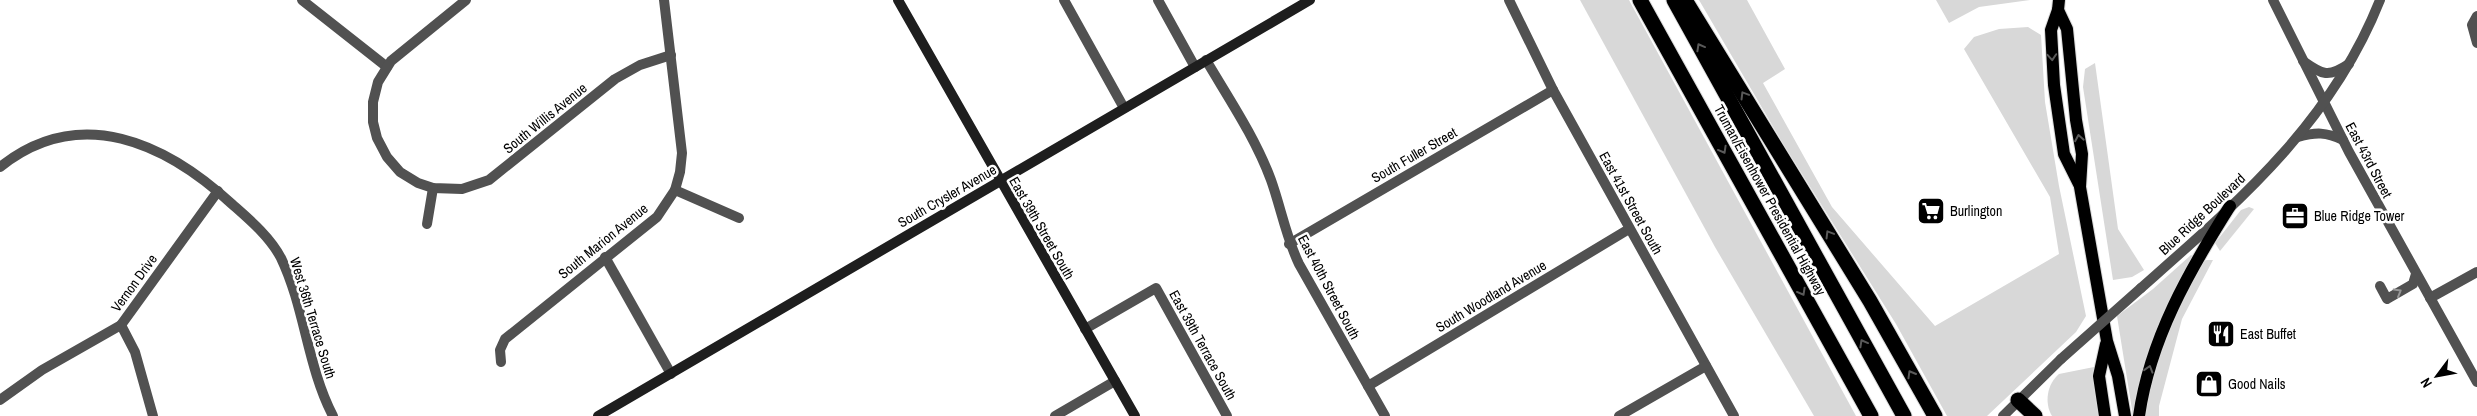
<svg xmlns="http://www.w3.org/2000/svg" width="2477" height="416" font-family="'Archivo Narrow',sans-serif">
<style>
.green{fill:#d8d8d8}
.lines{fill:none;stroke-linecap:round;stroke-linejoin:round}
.primary-casing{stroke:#dbdbdb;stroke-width:14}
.motorway-casing{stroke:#dbdbdb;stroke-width:17}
.minor{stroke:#515151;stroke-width:10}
.tertiary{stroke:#515151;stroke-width:10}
.secondary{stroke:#1e1e1e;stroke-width:10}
.primary{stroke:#000;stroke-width:12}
.motorway{stroke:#000;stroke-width:15}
.tertiary-bridge{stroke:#515151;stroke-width:10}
.oneway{stroke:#595959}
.oneway2{stroke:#979797}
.labels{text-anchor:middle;stroke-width:5;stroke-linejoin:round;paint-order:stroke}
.street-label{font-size:14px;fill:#000;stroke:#fff}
.poi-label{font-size:14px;fill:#000;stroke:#fff;text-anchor:start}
</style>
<rect width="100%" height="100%" fill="#fff"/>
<g class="green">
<polygon points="1580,0 1629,0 1856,416 1814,416 1715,247"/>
<polygon points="1699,0 1747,0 1785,69 1763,83 1832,207 1935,326 2059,254 2050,197 1964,49 1974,37 1999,29 2028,27 2041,35 2045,102 2059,186 2086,316 2076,332 1987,416 1947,416 1896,324 1782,142"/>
<polygon points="1936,0 2030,0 1979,7 1949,23"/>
<polygon points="2095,63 2118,229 2144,270 2132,277 2113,280 2083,87 2085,69"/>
<polygon points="2249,207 2254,209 2220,251 2215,243 2241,210"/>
<polygon points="2191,255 2194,257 2133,416 2117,316 2153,289"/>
<polygon points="2207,260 2213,260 2182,319 2159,406 2159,416 2143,416 2153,369 2172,318 2203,261"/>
<path d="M 2094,367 L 2100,416 L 2052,416 C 2044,403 2047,384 2059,374 Z"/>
</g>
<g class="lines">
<g class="primary-casing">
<g id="primary">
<polyline points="2059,0 2058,10 2051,30 2054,85 2064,154 2079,184"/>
<polyline points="2058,10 2067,29 2076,120 2082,154 2080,187 2107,341 2118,376 2125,416"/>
<polyline points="2105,416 2099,376 2106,344"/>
<path d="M 2139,416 C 2150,339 2189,271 2230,206"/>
</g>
</g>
<g class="motorway-casing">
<g id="motorway">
<polyline points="1640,0 1871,416"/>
<polyline points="1674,0 1904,416"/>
<polyline points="1685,0 1870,301 1935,416"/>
<polyline points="2018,400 2035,416"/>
</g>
</g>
<g class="minor">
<polyline points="302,0 387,67"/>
<polyline points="466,0 391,61 378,82 373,102 373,122 377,138 387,157 400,172 418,183 433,188 462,189 489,180 615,79 640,65 671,55"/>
<polyline points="1064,0 1124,108"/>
<polyline points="1158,0 1195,67"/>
<polyline points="1509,0 1553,90 1734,416"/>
<polyline points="2273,0 2349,152 2477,382"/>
<polyline points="2477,16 2472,25 2477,43"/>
<path d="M 1206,60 C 1229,99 1255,137 1271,180 C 1281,208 1286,237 1299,264 L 1385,416"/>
<path d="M 0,167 C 80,103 166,143 233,205 C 250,220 270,237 281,258 C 305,308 307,366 333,416"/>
<polyline points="675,190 739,218"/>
<polyline points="427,224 433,188"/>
<polyline points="1289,244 1553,90"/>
<polyline points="605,257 671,374"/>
<polyline points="2380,286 2387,299 2413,284 2416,274"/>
<polyline points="2430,298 2477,272"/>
<polyline points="121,325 135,352 153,416"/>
<polyline points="1085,329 1156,288 1227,416"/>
<polyline points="501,362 500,350 505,339 657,217 675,190 680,172 682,153 664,0"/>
<polyline points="1368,386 1629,229"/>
<polyline points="0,400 42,370 121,325 218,191"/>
<polyline points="1055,416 1115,381"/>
<polyline points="1619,416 1706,366"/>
</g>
<g class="tertiary">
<path d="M 2303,61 C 2323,75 2328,78 2349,64"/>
<path d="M 2298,137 C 2316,132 2326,132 2343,140"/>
<path d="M 2141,288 C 2238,202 2331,124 2380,0"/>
<polyline points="2003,416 2061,359"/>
</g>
<g class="secondary">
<polyline points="898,0 1135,416"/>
<polyline points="598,416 1310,0"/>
</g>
<use href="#primary" class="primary"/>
<use href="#motorway" class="motorway"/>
<polyline class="tertiary-bridge" points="2061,359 2141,288"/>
</g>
<defs><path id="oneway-chevron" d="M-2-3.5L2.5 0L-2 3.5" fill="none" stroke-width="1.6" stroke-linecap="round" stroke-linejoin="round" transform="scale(1.25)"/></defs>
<g class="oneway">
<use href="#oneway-chevron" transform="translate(1700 47) rotate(-119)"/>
<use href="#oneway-chevron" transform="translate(2052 57) rotate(86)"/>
<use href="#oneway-chevron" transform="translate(1744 95) rotate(-121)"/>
<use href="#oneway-chevron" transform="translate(2079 138) rotate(-100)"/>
<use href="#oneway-chevron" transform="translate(1723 150) rotate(61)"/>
<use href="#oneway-chevron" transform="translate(1829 234) rotate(-121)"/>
<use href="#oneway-chevron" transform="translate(1802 292) rotate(61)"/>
<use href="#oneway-chevron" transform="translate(1863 343) rotate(-119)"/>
<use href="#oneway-chevron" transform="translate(2149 369) rotate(-73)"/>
<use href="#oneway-chevron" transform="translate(1911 374) rotate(-120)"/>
</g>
<use class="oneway2" href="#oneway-chevron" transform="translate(2398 292) rotate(-30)"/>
<defs>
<g id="supermarket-square" transform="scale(1.4375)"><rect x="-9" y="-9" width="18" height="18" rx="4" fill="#000" stroke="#fff"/><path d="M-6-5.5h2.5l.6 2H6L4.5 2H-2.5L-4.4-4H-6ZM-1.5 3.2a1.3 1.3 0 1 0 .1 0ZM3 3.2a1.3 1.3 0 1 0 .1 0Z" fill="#fff"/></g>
<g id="office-square" transform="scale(1.4375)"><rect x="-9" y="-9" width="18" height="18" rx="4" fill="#000" stroke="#fff"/><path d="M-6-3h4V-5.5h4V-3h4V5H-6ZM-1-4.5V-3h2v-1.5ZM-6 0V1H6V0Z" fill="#fff"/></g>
<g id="restaurant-square" transform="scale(1.4375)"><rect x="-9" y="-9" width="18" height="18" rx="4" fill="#000" stroke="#fff"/><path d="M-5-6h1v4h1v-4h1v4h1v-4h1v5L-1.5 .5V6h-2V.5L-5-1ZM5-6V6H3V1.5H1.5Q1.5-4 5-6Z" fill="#fff"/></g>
<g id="shop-square" transform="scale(1.4375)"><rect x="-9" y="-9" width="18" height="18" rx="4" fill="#000" stroke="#fff"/><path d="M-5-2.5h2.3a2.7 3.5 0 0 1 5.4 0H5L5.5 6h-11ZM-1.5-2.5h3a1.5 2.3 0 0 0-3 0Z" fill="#fff"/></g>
</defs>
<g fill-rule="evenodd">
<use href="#supermarket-square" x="1931" y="211"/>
<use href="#office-square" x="2295" y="216"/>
<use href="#restaurant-square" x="2221" y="334"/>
<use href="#shop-square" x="2209" y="384"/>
</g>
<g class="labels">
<g class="street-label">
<text transform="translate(545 118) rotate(-39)" y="5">South Willis Avenue</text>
<text transform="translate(1414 155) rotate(-30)" y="5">South Fuller Street</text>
<text transform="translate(2369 160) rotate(62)" y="5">East 43rd Street</text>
<text transform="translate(947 196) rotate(-30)" y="5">South Crysler Avenue</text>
<text transform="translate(1770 200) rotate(61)" y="5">Truman/Eisenhower Presidential Highway</text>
<text transform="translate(1631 203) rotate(61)" y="5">East 41st Street South</text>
<text transform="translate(2202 214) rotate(-43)" y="5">Blue Ridge Boulevard</text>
<text transform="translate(1042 228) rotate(60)" y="5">East 39th Street South</text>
<text transform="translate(603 241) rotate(-39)" y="5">South Marion Avenue</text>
<text transform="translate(134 283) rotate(-54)" y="5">Vernon Drive</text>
<text transform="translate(1329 287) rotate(62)" y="5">East 40th Street South</text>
<text transform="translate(1491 296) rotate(-31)" y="5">South Woodland Avenue</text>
<text transform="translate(313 318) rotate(73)" y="5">West 36th Terrace South</text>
<text transform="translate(1203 345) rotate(61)" y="5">East 39th Terrace South</text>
</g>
<g class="poi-label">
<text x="1950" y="216">Burlington</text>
<text x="2314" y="221">Blue Ridge Tower</text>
<text x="2240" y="339">East Buffet</text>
<text x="2228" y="389">Good Nails</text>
</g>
</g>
<g transform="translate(2437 376) rotate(238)" stroke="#ffffff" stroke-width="4" paint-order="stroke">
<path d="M0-4L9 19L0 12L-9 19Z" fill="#000000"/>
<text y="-8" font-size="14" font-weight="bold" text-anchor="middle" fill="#000000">N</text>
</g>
</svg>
